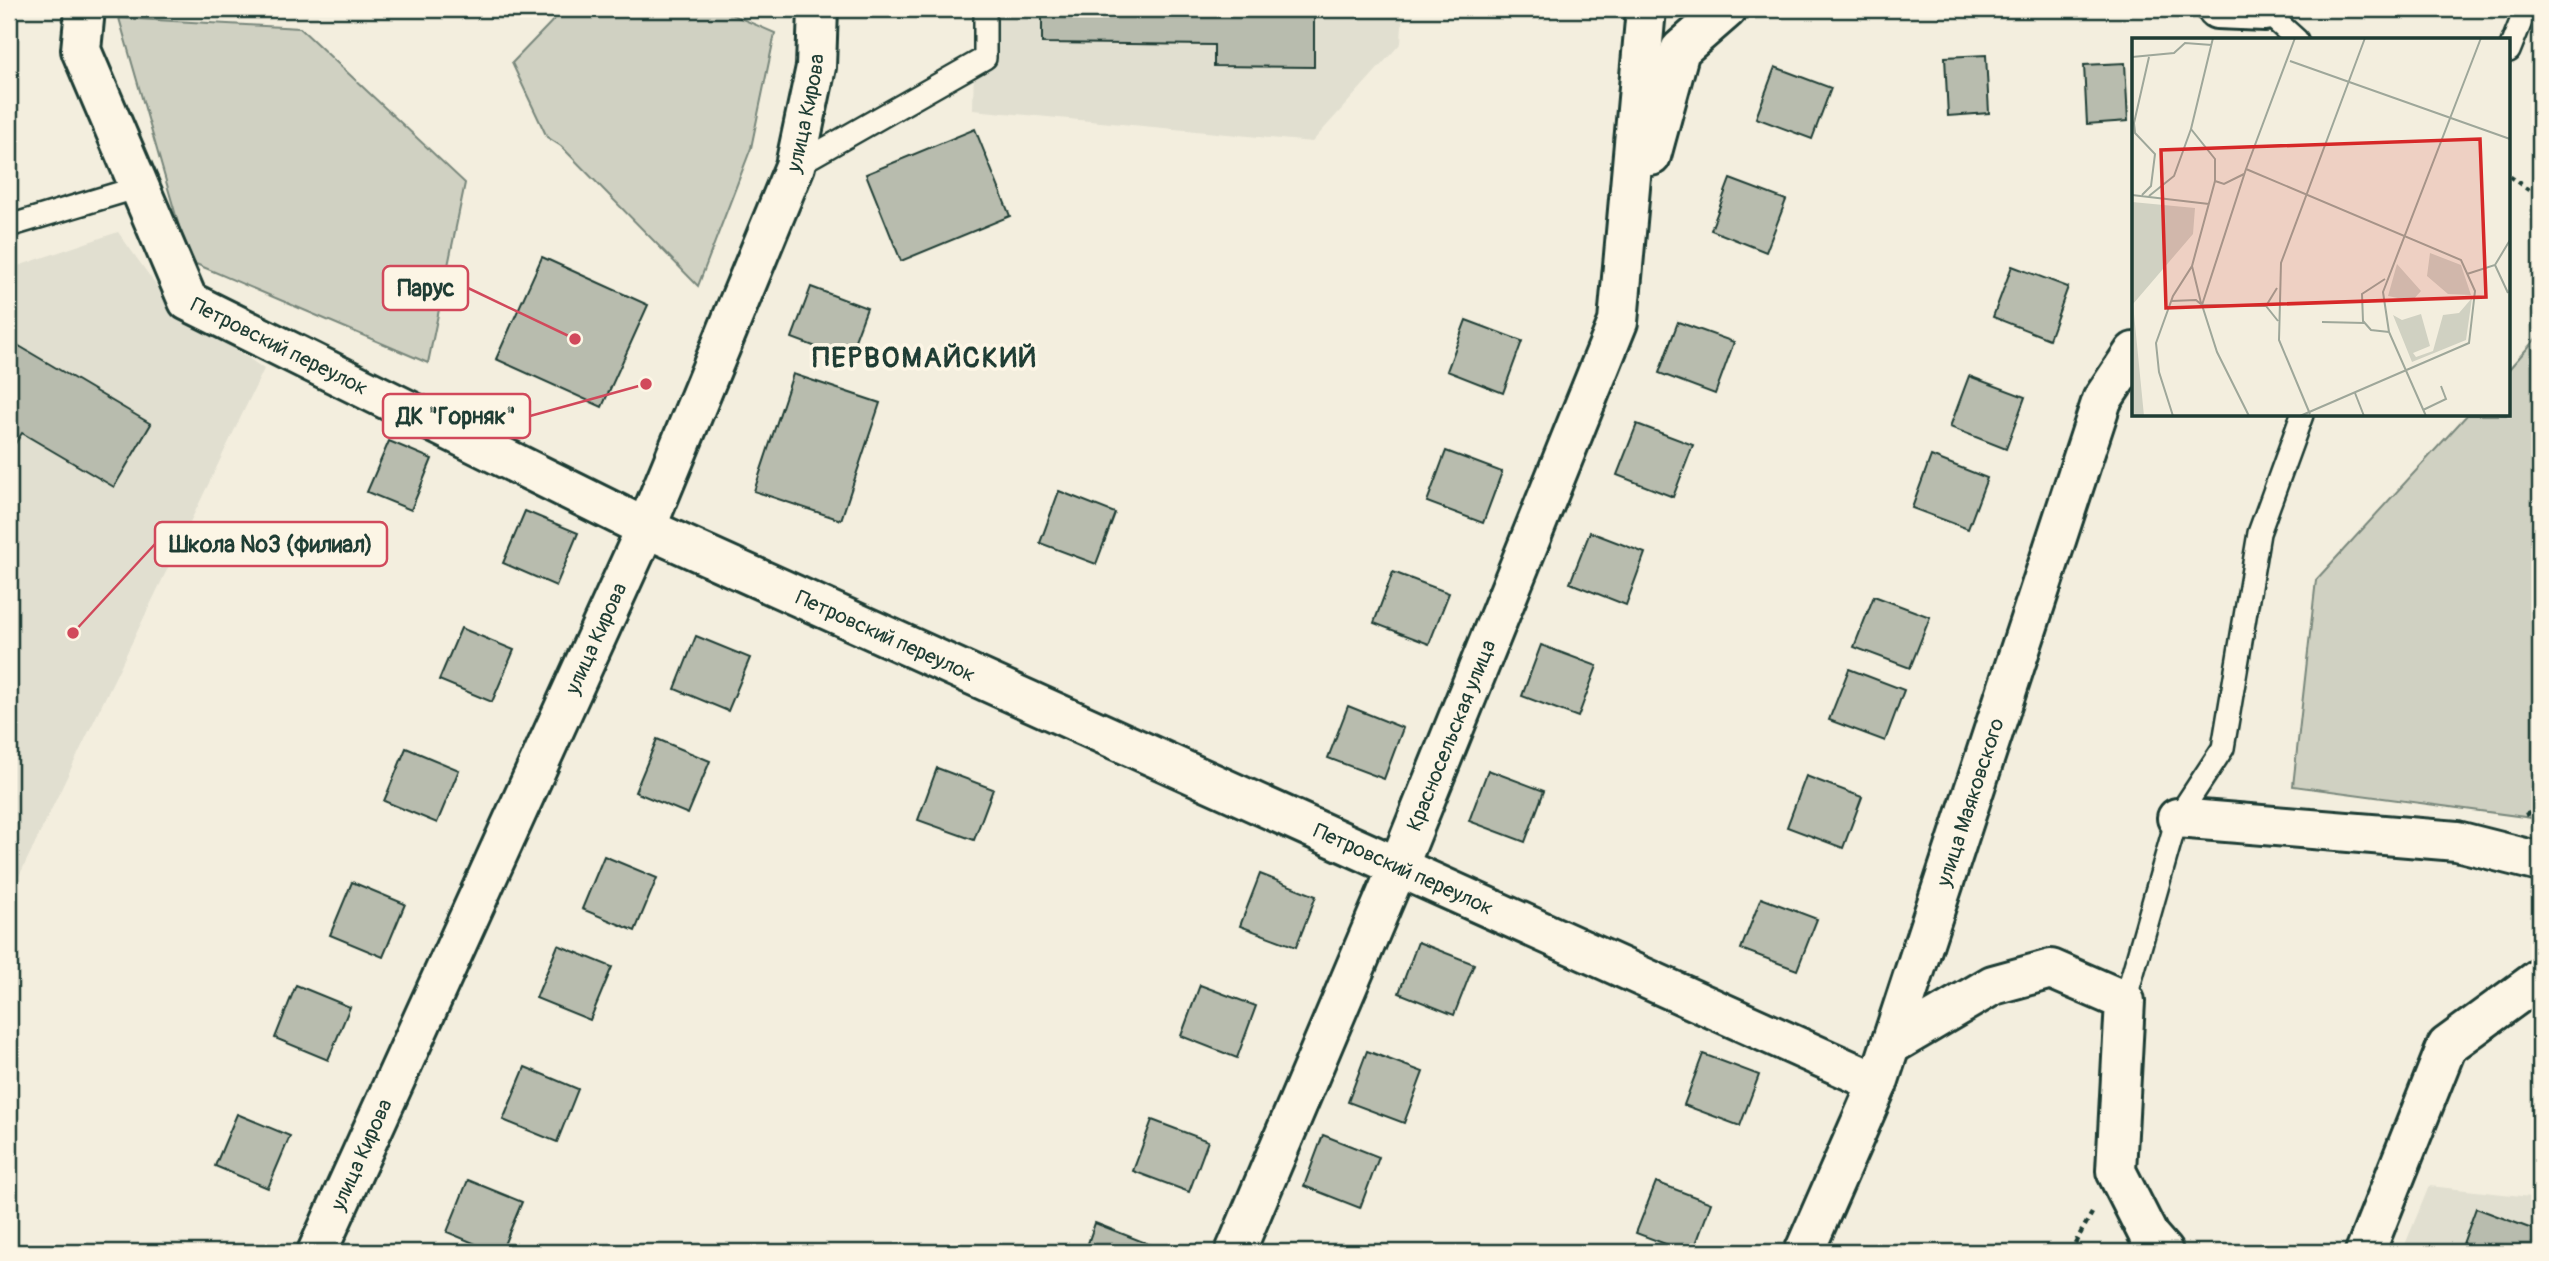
<svg xmlns="http://www.w3.org/2000/svg" width="2549" height="1261" font-family="Pangolin,sans-serif">
<style>
.built{fill:#e1dfd0}
.green{fill:#d0d1c2;stroke:#78877b;stroke-width:2}
.building{fill:#b8bcae;stroke:#1f3d34;stroke-width:2}
.lines{fill:none;stroke-linecap:round;stroke-linejoin:round}
.lane-casing{stroke:#1f3d34;stroke-width:26}
.street-casing{stroke:#1f3d34;stroke-width:44}
.secondary-casing{stroke:#1f3d34;stroke-width:44}
.path{stroke:#1f3d34;stroke-width:4.5;stroke-dasharray:5 5;stroke-linecap:butt}
.lane{stroke:#fcf5e5;stroke-width:21}
.street{stroke:#fcf5e5;stroke-width:38}
.secondary{stroke:#fcf5e5;stroke-width:38}
.labels{text-anchor:middle;stroke-width:7;stroke-linejoin:round;paint-order:stroke}
.street-label{font-size:21px;fill:#1f3d34;stroke:#fcf5e5}
.district-label{font-size:28px;font-weight:bold;letter-spacing:2px;fill:#1f3d34;stroke:#fcf5e5}
.inset-road{fill:none;stroke:#9ea79a;stroke-width:2}
.view{fill:#d62828;fill-opacity:0.15;stroke:#d62828;stroke-width:3.5}
.inset-edge{fill:none;stroke:#1f3d34;stroke-width:3.5}
.leader{fill:none;stroke:#d1495b;stroke-width:2.5}
.callout-dot{fill:#d1495b;stroke:#fcf5e5;stroke-width:2.5}
.callout{fill:#fcf5e5;stroke:#d1495b;stroke-width:2.5}
.callout-label{font-size:23px;text-anchor:middle;font-weight:bold;fill:#1f3d34}
</style>
<rect width="100%" height="100%" fill="#f3eede"/>
<filter id="ink" filterUnits="userSpaceOnUse"><feTurbulence type="fractalNoise" baseFrequency=".0143" numOctaves="2"/><feDisplacementMap in="SourceGraphic" scale="14" xChannelSelector="R" yChannelSelector="G"/><feConvolveMatrix kernelMatrix="1 2 1 2 8 2 1 2 1" color-interpolation-filters="sRGB"/></filter>
<g filter="url(#ink)">
<g class="built">
<polygon points="975,9 1403,9 1401,43 1312,142 973,110"/>
<polygon points="118,232 169,303 264,369 9,897 9,269"/>
<polygon points="2429,1186 2540,1198 2540,1252 2402,1252"/>
</g>
<g class="green">
<polygon points="564,9 719,9 775,33 751,148 698,286 561,146 547,137 512,63"/>
<polygon points="119,18 300,28 465,183 428,363 189,261"/>
<polygon points="2540,334 2540,819 2293,786 2316,580 2467,415 2509,415 2509,369"/>
</g>
<g class="building">
<polygon points="1042,9 1314,9 1314,67 1214,66 1214,45 1042,43"/>
<polygon points="1986,55 1989,113 1948,116 1945,57"/>
<polygon points="2125,63 2128,121 2087,124 2084,65"/>
<polygon points="1775,67 1831,88 1812,139 1756,118"/>
<polygon points="975,129 1010,216 901,261 866,174"/>
<polygon points="1730,179 1786,200 1766,252 1711,230"/>
<polygon points="542,257 648,305 602,407 496,359"/>
<polygon points="2012,266 2068,287 2049,339 1993,317"/>
<polygon points="811,287 867,308 848,359 792,338"/>
<polygon points="1466,320 1522,341 1503,393 1447,371"/>
<polygon points="1678,322 1734,342 1715,394 1659,373"/>
<polygon points="9,340 151,424 114,487 22,433 9,453"/>
<polygon points="793,374 880,403 841,520 754,491"/>
<polygon points="1969,376 2025,397 2006,449 1950,427"/>
<polygon points="1637,424 1693,445 1673,497 1617,475"/>
<polygon points="389,441 432,459 411,510 367,492"/>
<polygon points="1446,451 1502,472 1483,523 1427,502"/>
<polygon points="1931,456 1987,478 1968,529 1912,508"/>
<polygon points="1059,491 1115,513 1096,564 1040,543"/>
<polygon points="525,511 578,533 556,586 503,563"/>
<polygon points="1590,532 1645,553 1626,605 1570,583"/>
<polygon points="1393,572 1449,593 1429,644 1374,623"/>
<polygon points="1874,596 1930,617 1910,668 1854,647"/>
<polygon points="461,628 514,650 492,702 439,680"/>
<polygon points="696,636 750,658 728,711 675,689"/>
<polygon points="1541,645 1597,666 1578,717 1522,696"/>
<polygon points="1849,669 1904,690 1885,741 1829,720"/>
<polygon points="1348,706 1403,728 1384,779 1328,758"/>
<polygon points="657,739 710,761 688,814 635,792"/>
<polygon points="406,748 459,770 437,823 384,801"/>
<polygon points="937,768 993,789 974,840 918,820"/>
<polygon points="1488,770 1544,791 1525,842 1469,821"/>
<polygon points="1806,776 1862,797 1843,848 1787,827"/>
<polygon points="604,856 657,878 635,931 582,909"/>
<polygon points="1260,874 1316,896 1296,947 1240,926"/>
<polygon points="352,882 405,904 383,957 330,935"/>
<polygon points="1761,898 1817,919 1797,970 1741,949"/>
<polygon points="1418,942 1474,964 1454,1015 1399,993"/>
<polygon points="558,945 612,967 590,1020 536,998"/>
<polygon points="296,985 350,1007 328,1060 275,1038"/>
<polygon points="1200,985 1256,1006 1237,1058 1181,1036"/>
<polygon points="1367,1051 1423,1072 1404,1123 1348,1102"/>
<polygon points="1703,1054 1759,1075 1740,1126 1684,1105"/>
<polygon points="525,1067 578,1089 557,1142 503,1120"/>
<polygon points="237,1114 290,1136 268,1188 215,1166"/>
<polygon points="1152,1120 1208,1141 1189,1192 1133,1171"/>
<polygon points="1323,1135 1379,1157 1360,1208 1304,1186"/>
<polygon points="468,1180 522,1202 501,1252 495,1252 447,1232"/>
<polygon points="1656,1182 1711,1203 1693,1252 1687,1252 1636,1233"/>
<polygon points="2476,1208 2540,1232 2540,1252 2460,1252"/>
<polygon points="1095,1223 1151,1245 1148,1252 1085,1252"/>
</g>
<g class="lines">
<g class="lane-casing">
<g id="lane">
<polyline points="2265,11 2297,40"/>
<polyline points="2509,51 2526,9"/>
<polyline points="795,166 985,58 985,9"/>
<polyline points="9,226 139,187"/>
<polyline points="2125,1001 2177,818 2223,748 2259,533 2302,415"/>
</g>
</g>
<g class="street-casing">
<g id="street">
<path id="s1" d="M 85,9 L 81,50 L 188,301 L 646,528 L 1878,1083"/>
<polyline points="2217,9 2265,11"/>
<polyline points="1651,156 1680,50 1727,9"/>
<polyline points="2177,818 2457,841 2540,862"/>
<polyline points="1891,1045 1993,985 2051,969 2125,1001 2116,1171 2149,1236 2163,1252"/>
<path id="s2" d="M 1235,1252 L 1398,867 L 1618,322 L 1646,9"/>
<path id="s3" d="M 1804,1252 L 1878,1083 L 2102,400 L 2134,352"/>
<polyline points="2365,1252 2447,1046 2540,978"/>
</g>
</g>
<g class="secondary-casing">
<g id="secondary">
<path id="s4" d="M 317,1252 L 646,528 L 795,166 L 816,67 L 818,9"/>
</g>
</g>
<g class="path">
<polyline points="2509,176 2540,198"/>
<polyline points="2525,815 2540,809"/>
<polyline points="2070,1252 2092,1213"/>
</g>
<use href="#lane" class="lane"/>
<use href="#street" class="street"/>
<use href="#secondary" class="secondary"/>
</g>
</g>
<g class="labels">
<g class="street-label">
<text dy="7" stroke="none"><textPath href="#s4" startOffset="1241">улица Кирова</textPath></text>
<text dy="7" stroke="none"><textPath href="#s1" startOffset="416">Петровский переулок</textPath></text>
<text dy="7" stroke="none"><textPath href="#s1" startOffset="1088">Петровский переулок</textPath></text>
<text dy="7" stroke="none"><textPath href="#s4" startOffset="674">улица Кирова</textPath></text>
<text dy="7" stroke="none"><textPath href="#s2" startOffset="560">Красносельская улица</textPath></text>
<text dy="7" stroke="none"><textPath href="#s3" startOffset="480">улица Маяковского</textPath></text>
<text dy="7" stroke="none"><textPath href="#s1" startOffset="1656">Петровский переулок</textPath></text>
<text dy="7" stroke="none"><textPath href="#s4" startOffset="107">улица Кирова</textPath></text>
</g>
<g class="district-label">
<text x="925" y="367">ПЕРВОМАЙСКИЙ</text>
</g>
</g>
<g transform="translate(2132 38)">
<rect width="378" height="378" fill="#f3eede"/>
<path d="M 0,164 L 63,170 L 61,196 L 1,266 L 12,378 L 0,378 ZM 298,215 L 329,227 L 339,257 L 316,256 L 295,238 ZM 265,226 L 289,253 L 280,263 L 256,258 ZM 340,260 L 334,302 L 280,324 L 261,277 L 270,282 L 289,276 L 298,308 L 281,315 L 284,319 L 301,313 L 311,277 L 327,275 Z" fill="#d0d1c2"/>
<path class="inset-road" d="M 81,0 L 59,91 L 83,121 L 83,143 L 92,146 L 112,136M 0,19 L 42,15 L 53,5 L 80,7M 158,23 L 378,101M 114,131 L 329,222 L 343,253 L 337,305 L 168,378M 0,157 L 77,166M 10,157 L 19,148 L 23,116 L 3,95 L 2,85 L 17,19M 17,158 L 42,138 L 59,91M 363,227 L 376,255M 60,228 L 69,265M 335,236 L 363,227 L 378,202M 253,241 L 230,256 L 231,283 L 239,292 L 257,294M 39,263 L 64,262 L 70,267M 70,267 L 134,268 L 146,283M 134,268 L 145,250M 190,284 L 233,285M 223,355 L 232,378M 291,372 L 314,361 L 309,348M 178,376 L 147,302 L 149,225 L 233,0M 41,378 L 27,334 L 24,305 L 41,258 L 60,228 L 83,143M 117,378 L 85,314 L 70,267 L 114,131 L 163,0M 294,378 L 257,294 L 251,254 L 349,0"/>
<path class="view" d="M 348,101 L 354,259 L 34,270 L 29,112 Z"/>
<rect width="378" height="378" class="inset-edge"/>
</g>
<path class="leader" d="M575 339L468 288M646 384L530 416M73 633L155 544"/>
<g class="callout-dot">
<circle cx="575" cy="339" r="7"/>
<circle cx="646" cy="384" r="7"/>
<circle cx="73" cy="633" r="7"/>
</g>
<g class="callout">
<rect x="383" y="266" width="85" height="44" rx="7"/>
<rect x="383" y="394" width="147" height="44" rx="7"/>
<rect x="155" y="522" width="232" height="44" rx="7"/>
</g>
<g class="callout-label">
<text x="426" y="296">Парус</text>
<text x="456" y="424">ДК "Горняк"</text>
<text x="271" y="552">Школа №3 (филиал)</text>
</g>
<rect width="2549" height="1261" fill="none" stroke="#fcf5e5" stroke-width="35"/>
<rect x="18" y="18" width="2514" height="1226" fill="none" stroke="#1f3d34" stroke-width="2.5" filter="url(#ink)"/>
</svg>
